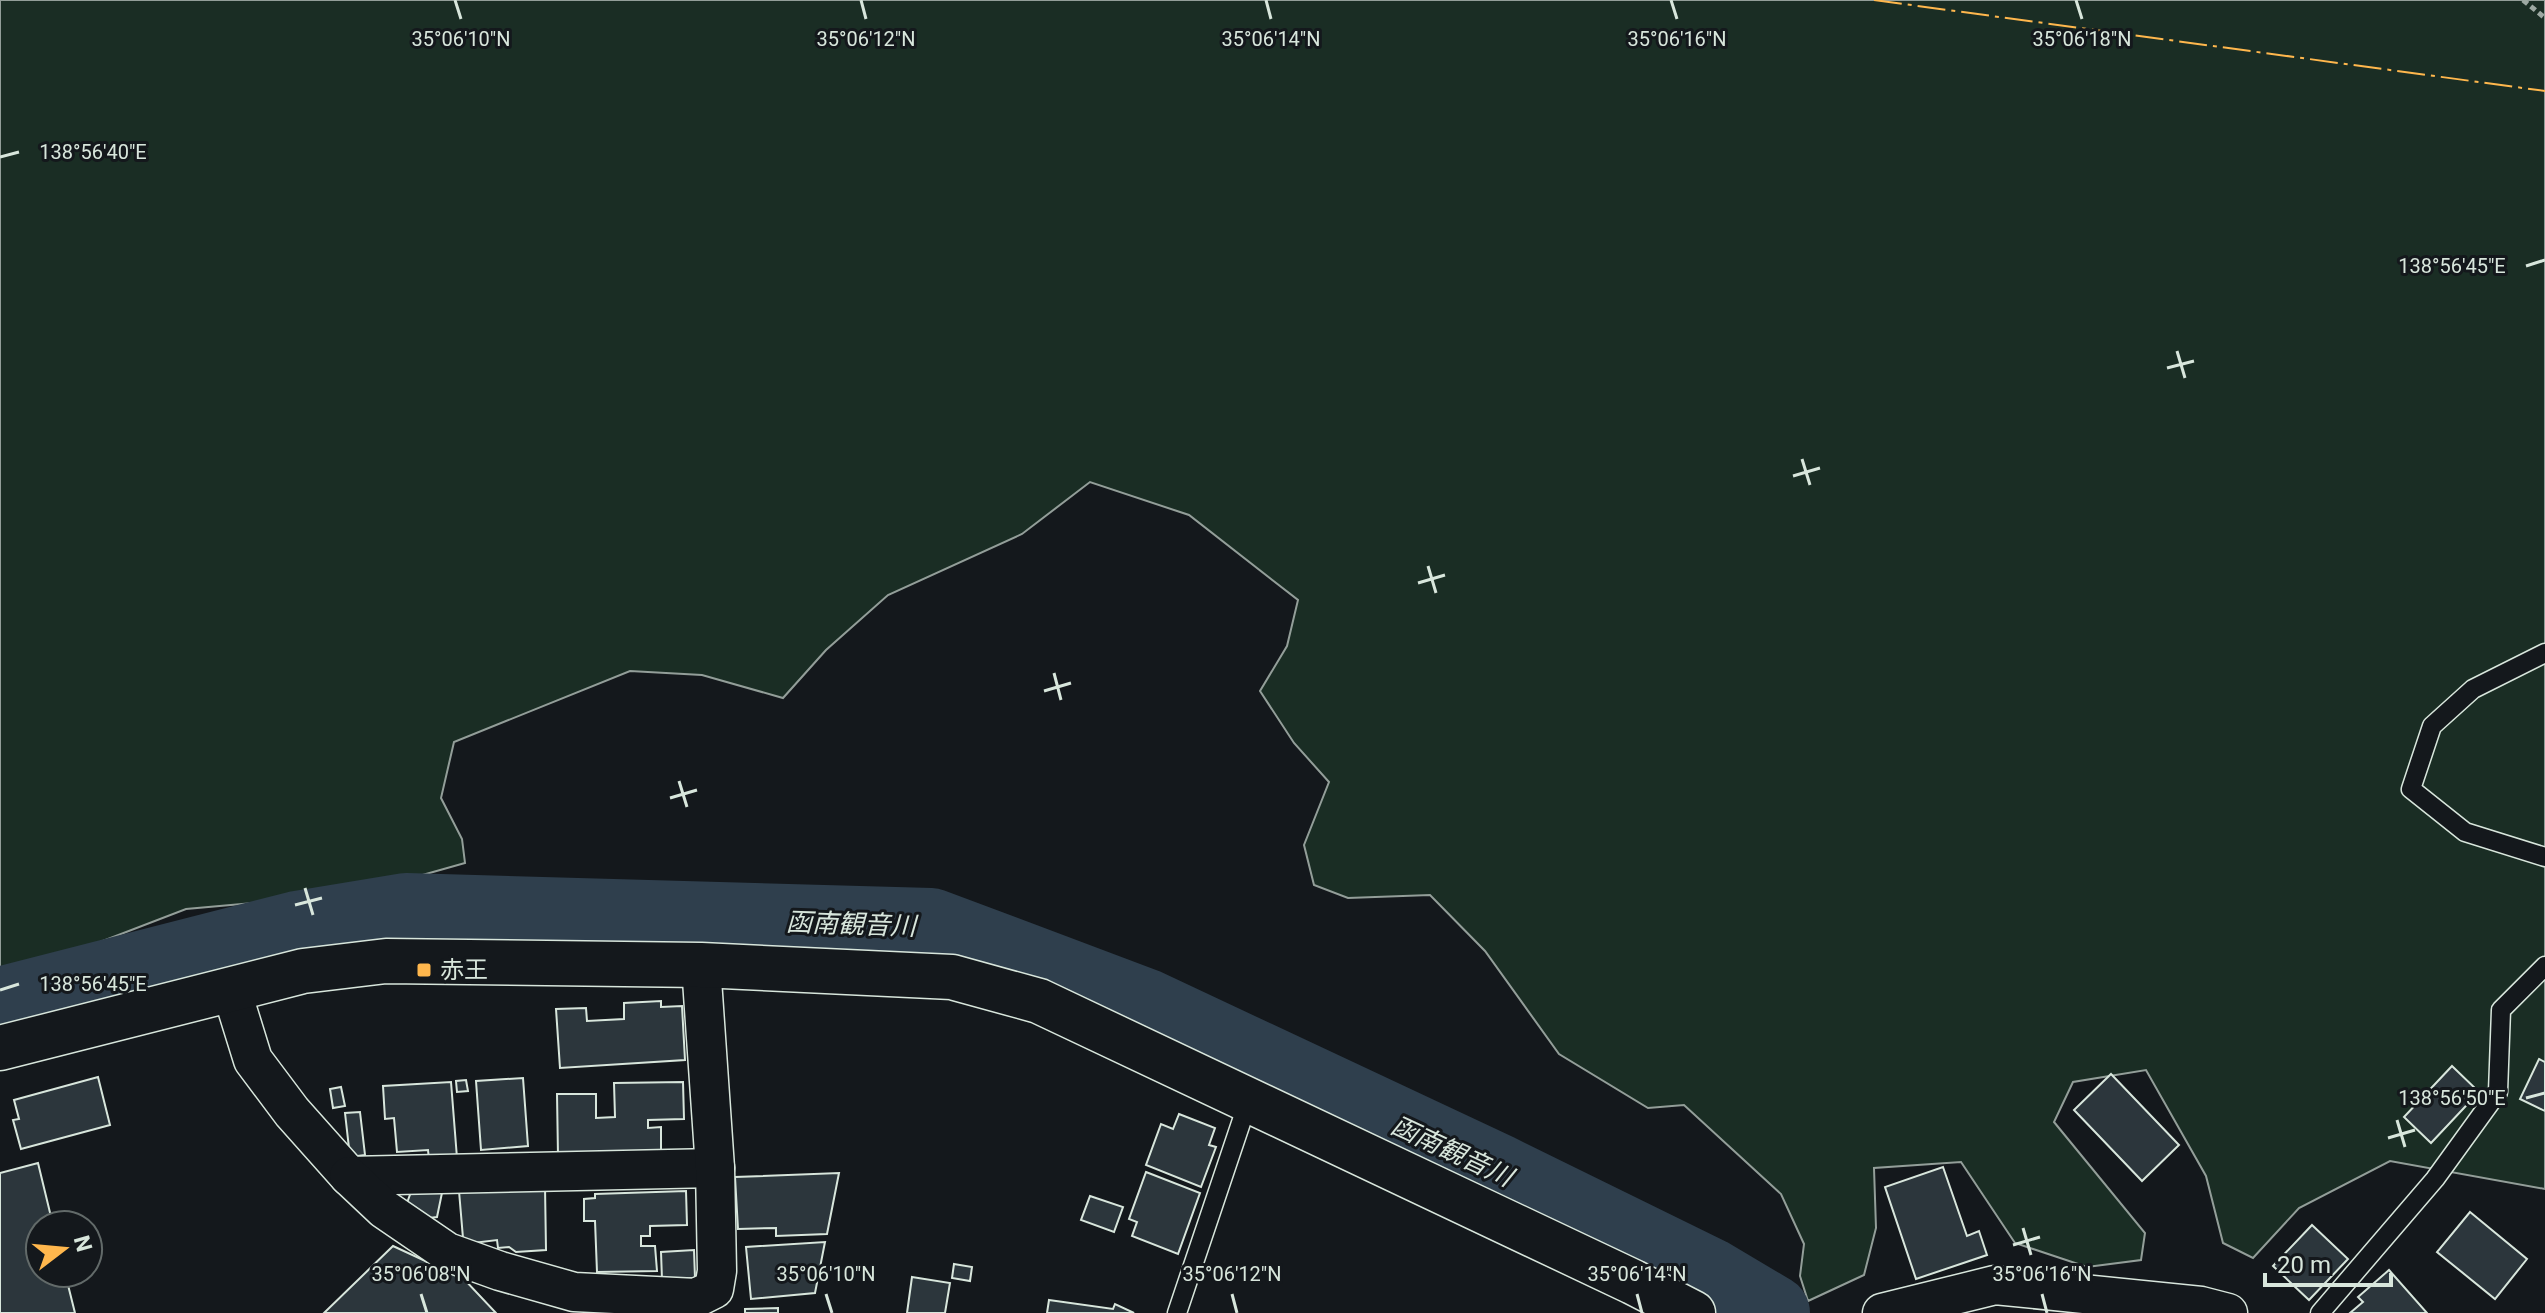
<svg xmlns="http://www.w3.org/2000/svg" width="2545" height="1313" font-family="Roboto,'Noto Sans JP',sans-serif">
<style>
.green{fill:#1a2d24;stroke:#939e99;stroke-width:2}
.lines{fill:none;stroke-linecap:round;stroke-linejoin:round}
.river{stroke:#2f3f4d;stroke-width:76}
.building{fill:#2c363c;stroke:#d8e6dc;stroke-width:2}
.service-casing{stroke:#d8e6dc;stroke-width:21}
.minor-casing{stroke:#d8e6dc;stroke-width:41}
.tertiary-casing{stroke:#d8e6dc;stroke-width:47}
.path{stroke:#9da8a2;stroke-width:5;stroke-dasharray:6 4;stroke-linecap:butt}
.service{stroke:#14181c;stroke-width:18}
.minor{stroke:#14181c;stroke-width:38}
.tertiary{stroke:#14181c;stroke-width:44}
.power{stroke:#ffb74d;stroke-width:2;stroke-dasharray:28 6 4 6;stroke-linecap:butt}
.ticks{fill:none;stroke:#d8e6dc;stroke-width:3}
.poi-dot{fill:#ffb74d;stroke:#14181c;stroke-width:3}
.labels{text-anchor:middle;stroke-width:6;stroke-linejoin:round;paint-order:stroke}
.poi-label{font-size:24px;fill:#d8e6dc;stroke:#14181c;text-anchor:start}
.water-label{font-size:26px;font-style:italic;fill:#d8e6dc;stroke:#14181c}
.ticks-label{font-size:20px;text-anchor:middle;fill:#d8e6dc;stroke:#14181c;stroke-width:6;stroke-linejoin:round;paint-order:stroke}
</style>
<rect width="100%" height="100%" fill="#14181c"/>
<polygon class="green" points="0,0 2545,0 2545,1189 2390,1161 2299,1208 2253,1258 2223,1243 2206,1176 2146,1070 2073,1082 2054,1122 2145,1233 2141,1260 2087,1267 2015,1243 1961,1162 1874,1168 1876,1228 1864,1275 1808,1301 1800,1276 1804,1244 1781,1194 1684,1105 1648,1108 1559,1054 1485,951 1430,895 1348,898 1314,885 1304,845 1329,782 1294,743 1260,691 1287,646 1298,600 1189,515 1090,482 1022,534 888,595 826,650 783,698 702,675 630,671 454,742 441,798 462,839 465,863 355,894 186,909 22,972 0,977"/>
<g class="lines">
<polyline class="river" points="0,1005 297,929 406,911 931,926 1144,1006 1498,1172 1708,1275 1772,1313"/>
</g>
<g class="building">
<polygon points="661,1001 661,1007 682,1006 685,1060 560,1068 556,1009 586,1008 587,1021 624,1019 624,1003"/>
<polygon points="2539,1059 2545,1062 2545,1111 2520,1099"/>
<polygon points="2452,1066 2479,1092 2431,1143 2404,1117"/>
<polygon points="2111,1074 2179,1145 2142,1181 2074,1110"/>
<polygon points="98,1077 110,1125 21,1149 13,1120 19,1119 14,1100"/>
<polygon points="523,1078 528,1146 481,1150 476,1081"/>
<polygon points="466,1080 468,1091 457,1092 456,1081"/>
<polygon points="451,1082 457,1158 429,1160 428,1150 397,1152 394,1118 385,1119 383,1086"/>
<polygon points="683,1082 684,1119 648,1120 648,1128 661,1127 661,1154 558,1156 557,1094 596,1094 596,1118 615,1117 614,1083"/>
<polygon points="341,1087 345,1106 333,1108 330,1089"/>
<polygon points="360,1112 365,1155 350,1157 345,1113"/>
<polygon points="1179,1114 1215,1128 1209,1145 1216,1147 1201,1187 1146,1165 1161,1124 1173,1129"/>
<polygon points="38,1163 53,1225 40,1225 40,1273 65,1273 75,1313 0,1313 0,1173"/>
<polygon points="1943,1167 1967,1236 1979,1231 1987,1255 1916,1279 1885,1187"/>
<polygon points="1146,1172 1200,1193 1178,1254 1132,1236 1137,1222 1129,1219"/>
<polygon points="839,1173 827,1234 776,1236 776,1228 738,1229 735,1177"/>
<polygon points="545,1186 546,1250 516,1252 509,1247 498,1248 497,1240 473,1243 463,1238 459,1191"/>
<polygon points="443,1188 437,1217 429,1218 407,1203 412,1189"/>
<polygon points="686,1191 687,1225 650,1226 650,1236 641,1236 641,1246 655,1246 657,1271 597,1272 595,1221 584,1221 584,1199 595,1198 595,1194"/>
<polygon points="1090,1196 1123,1207 1114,1232 1081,1220"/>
<polygon points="2470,1212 2527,1259 2495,1299 2437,1252"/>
<polygon points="2312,1225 2348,1259 2309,1300 2273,1266"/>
<polygon points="825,1242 815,1293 751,1299 746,1247"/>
<polygon points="393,1246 464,1279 496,1313 324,1313"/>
<polygon points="694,1250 695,1278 662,1280 661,1252"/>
<polygon points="954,1264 972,1267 970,1281 952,1278"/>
<polygon points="2389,1270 2427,1313 2350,1313 2363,1302 2358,1297"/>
<polygon points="912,1277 950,1283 945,1313 907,1313"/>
<polygon points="1049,1300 1113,1309 1115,1304 1134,1313 1047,1313"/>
<polygon points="778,1308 778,1313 745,1313 745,1309"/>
</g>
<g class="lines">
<g class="service-casing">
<g id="service">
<polyline points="2545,653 2473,689 2432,726 2411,789 2465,832 2545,857"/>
<polyline points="1177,1313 1248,1102"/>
<polyline points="2320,1313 2435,1179 2498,1092 2501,1010 2545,966"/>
</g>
</g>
<g class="minor-casing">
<g id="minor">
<polyline points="231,989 253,1060 292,1112 349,1176 715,1168"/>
<polyline points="349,1176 384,1209 447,1252 500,1271 574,1292 696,1298 714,1289 717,1271 715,1168 701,965"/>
<polyline points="1882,1313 1995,1285 2201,1306 2228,1313"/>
</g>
</g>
<g class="tertiary-casing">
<polyline id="tertiary" points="0,1048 303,971 386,961 701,965 952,977 1039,1001 1633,1282 1693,1313"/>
</g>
<polyline class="path" points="2523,0 2545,18"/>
<use href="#service" class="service"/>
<use href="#minor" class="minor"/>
<use href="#tertiary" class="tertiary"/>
<polyline class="power" points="1874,0 2545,91"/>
</g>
<path class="ticks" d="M 455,0 L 461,19M 861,0 L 866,19M 1266,0 L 1271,19M 1671,0 L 1677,19M 2076,0 L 2082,19M 0,157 L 19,152M 2526,266 L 2545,260M 2177,351 L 2185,378M 2167,368 L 2194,361M 1802,459 L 1810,485M 1793,476 L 1820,468M 1428,566 L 1436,593M 1418,583 L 1445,575M 1054,673 L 1061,700M 1044,691 L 1071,683M 679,781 L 687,807M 670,798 L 697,790M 305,888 L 313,915M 295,905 L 322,898M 0,990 L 19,984M 2526,1098 L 2545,1093M 2397,1120 L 2405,1147M 2388,1138 L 2415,1130M 2023,1228 L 2031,1255M 2013,1245 L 2040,1237M 421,1294 L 427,1313M 826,1294 L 832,1313M 1232,1294 L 1237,1313M 1637,1294 L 1642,1313M 2042,1294 L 2047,1313"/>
<rect class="poi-dot" x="416" y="962" width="16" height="16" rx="4"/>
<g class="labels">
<g class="poi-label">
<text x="440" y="978">赤王</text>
</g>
<g class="water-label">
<text transform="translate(851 924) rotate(2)" y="9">函南観音川</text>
<text transform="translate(1452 1151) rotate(25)" y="9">函南観音川</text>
</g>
</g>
<g class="ticks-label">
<text x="461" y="46">35°06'10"N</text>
<text x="866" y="46">35°06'12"N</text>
<text x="1271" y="46">35°06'14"N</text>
<text x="1677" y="46">35°06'16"N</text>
<text x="2082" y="46">35°06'18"N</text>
<text x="93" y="159">138°56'40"E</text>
<text x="2452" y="273">138°56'45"E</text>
<text x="93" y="991">138°56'45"E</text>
<text x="2452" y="1105">138°56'50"E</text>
<text x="421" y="1281">35°06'08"N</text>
<text x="826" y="1281">35°06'10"N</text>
<text x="1232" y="1281">35°06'12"N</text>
<text x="1637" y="1281">35°06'14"N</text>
<text x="2042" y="1281">35°06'16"N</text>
</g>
<g transform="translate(64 1249) rotate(74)"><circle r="38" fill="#14181c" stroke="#626a69" stroke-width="2"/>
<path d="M0-6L14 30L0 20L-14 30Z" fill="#ffb74d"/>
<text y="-12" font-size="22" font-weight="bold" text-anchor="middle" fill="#d8e6dc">N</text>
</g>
<path d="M2265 1273v12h126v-12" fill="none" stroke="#d8e6dc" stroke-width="4"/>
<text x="2277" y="1273" font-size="24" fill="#d8e6dc" stroke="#14181c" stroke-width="6" paint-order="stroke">20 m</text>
</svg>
